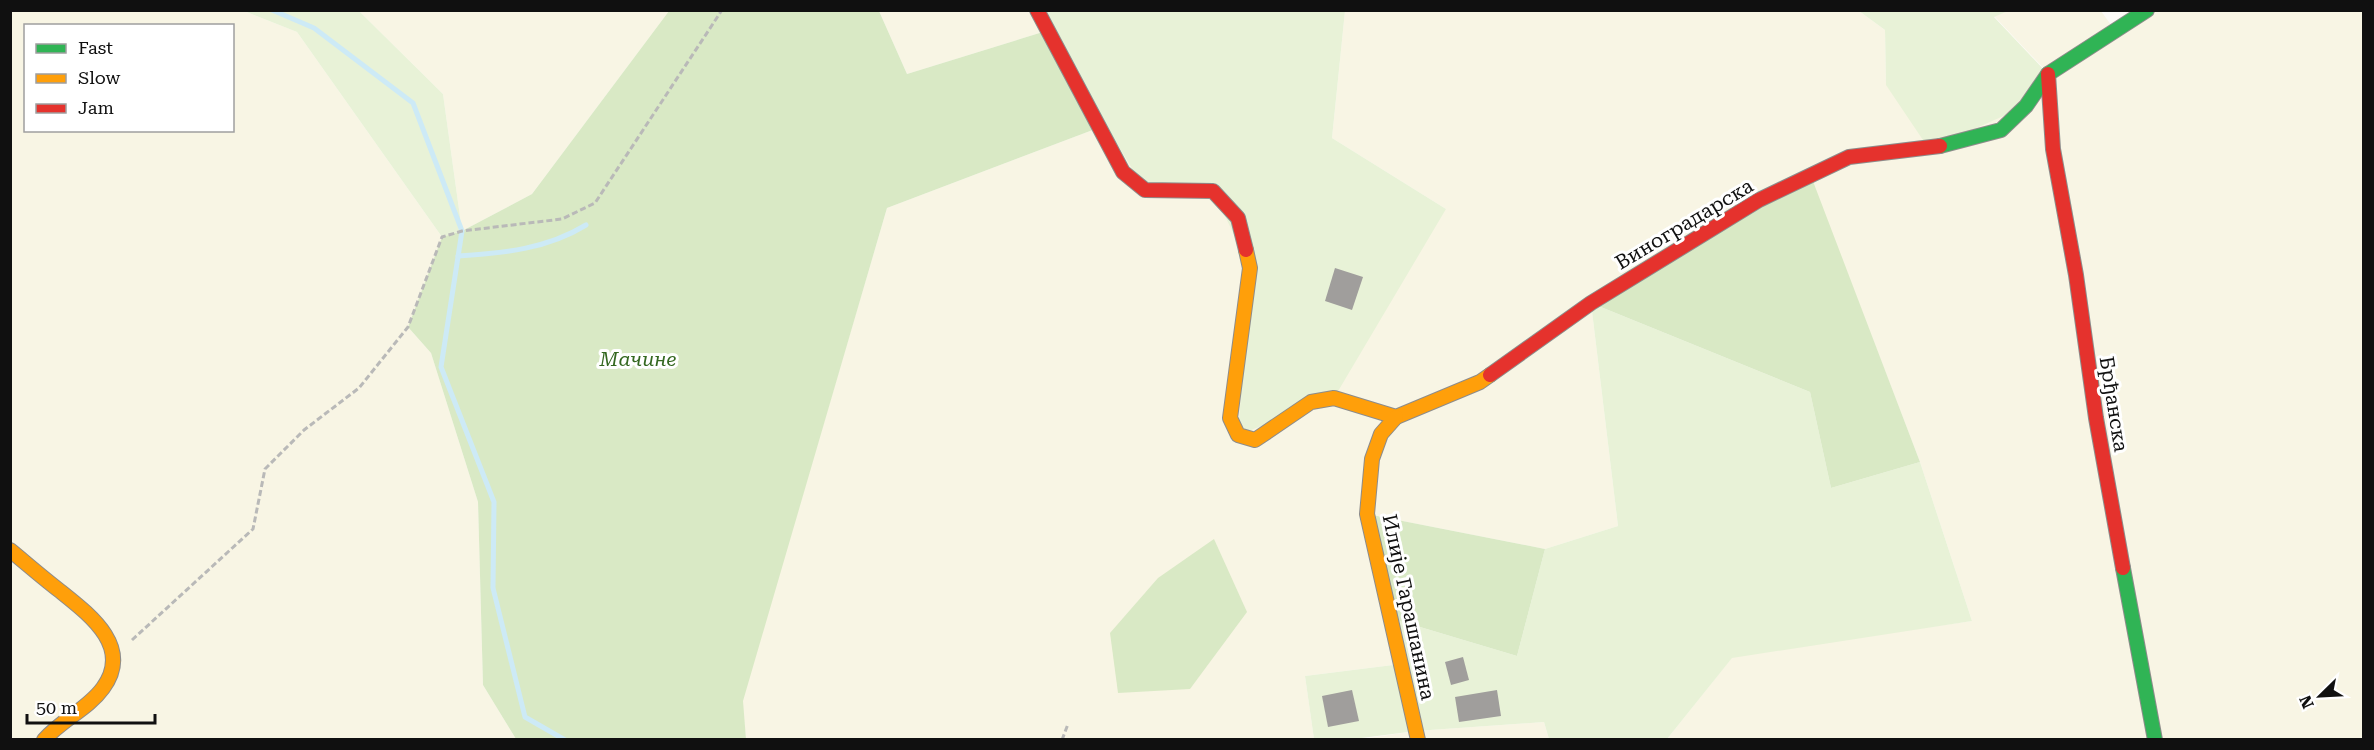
<svg xmlns="http://www.w3.org/2000/svg" width="2374" height="750" font-family="'Roboto Serif',serif">
<style>
.farmland{fill:#f8f5e4;fill-rule:evenodd}
.green{fill:#e8f2d7}
.forest{fill:#d9e9c5}
.lines{fill:none;stroke-linecap:round;stroke-linejoin:round}
.stream{stroke:#cdeaf6;stroke-width:5}
.building{fill:#a09e9c}
.fast-casing{stroke:#8d8c8b;stroke-width:16}
.slow-casing{stroke:#8d8c8b;stroke-width:16}
.jam-casing{stroke:#8d8c8b;stroke-width:16}
.path{stroke:#b9b9b8;stroke-width:3;stroke-dasharray:6 3;stroke-linecap:butt}
.fast{stroke:#30b455;stroke-width:14}
.slow{stroke:#ff9f0a;stroke-width:14}
.jam{stroke:#e5322d;stroke-width:14}
.labels{text-anchor:middle;stroke-width:6;stroke-linejoin:round;paint-order:stroke}
.street-label{font-size:20px;fill:#101010;stroke:#fff}
.park-label{font-size:20px;font-style:italic;fill:#346820;stroke:#fff}
</style>
<rect width="100%" height="100%" fill="#fcfbf7"/>
<g class="farmland">
<path d="M 10,11 L 244,11 L 297,32 L 442,237 L 408,327 L 431,353 L 478,502 L 483,685 L 516,739 L 11,739 ZM 26,26 L 232,26 L 232,130 L 26,130 Z"/>
<polygon points="359,11 669,11 532,194 462,231 443,94"/>
<polygon points="879,11 1037,11 1046,31 907,74"/>
<polygon points="1345,11 1859,11 1885,30 1886,85 2048,73 1994,16 2008,11 2101,11 2114,29 2147,11 2363,11 2363,739 1667,739 1734,655 1972,621 1920,462 1810,176 1591,303 1618,526 1545,549 1367,514 1401,664 1305,676 1314,739 746,739 742,701 887,208 1098,128 1446,209 1332,138"/>
<polygon points="1544,722 1549,739 1354,740 1416,731"/>
</g>
<g class="green">
<polygon points="244,11 359,11 443,94 462,231 442,237 297,32"/>
<polygon points="1037,11 1345,11 1332,138 1446,209 1334,398 1238,435 1250,268 1213,191 1145,190"/>
<polygon points="1859,11 2008,11 1994,17 2048,74 2026,106 1929,149 1886,85 1885,30"/>
<polygon points="1591,303 1810,392 1831,488 1920,462 1972,621 1732,658 1667,739 1549,739 1544,722 1416,731 1354,739 1314,739 1305,676 1401,664 1390,618 1517,656 1545,549 1618,526"/>
</g>
<g class="forest">
<polygon points="669,11 879,11 907,74 1046,31 1098,128 887,208 743,701 746,739 516,739 483,685 478,502 431,353 408,327 442,237 462,231 532,194"/>
<polygon points="1811,176 1920,462 1831,488 1810,392 1591,303"/>
<polygon points="1367,514 1545,549 1517,656 1390,618"/>
<polygon points="1214,539 1247,612 1190,689 1118,693 1110,633 1158,578"/>
</g>
<g class="lines">
<g class="stream">
<polyline points="272,10 314,28 413,103 462,231 441,367 494,502 493,588 525,717 565,740"/>
<path d="M 458,256 C 504,253 547,249 586,225"/>
</g>
</g>
<g class="building">
<polygon points="1335,268 1363,277 1352,310 1325,301"/>
<polygon points="1463,657 1469,680 1451,685 1445,662"/>
<polygon points="1352,690 1359,721 1328,727 1322,696"/>
<polygon points="1497,690 1501,716 1459,722 1455,697"/>
</g>
<g class="lines">
<g class="fast-casing">
<g id="fast">
<polyline points="1940,146 2001,130 2026,106 2048,74 2147,10"/>
<polyline points="2123,568 2155,740"/>
</g>
</g>
<g class="slow-casing">
<g id="slow">
<polyline points="1246,250 1250,268 1230,418 1238,435 1255,440 1311,402 1334,398 1396,417 1480,382 1490,375"/>
<polyline points="1396,417 1381,434 1372,459 1367,514 1418,740"/>
<path d="M 10,550 C 27,564 43,578 60,591 C 90,615 133,647 103,688 C 88,709 61,720 44,740"/>
</g>
</g>
<g class="jam-casing">
<g id="jam">
<polyline points="1037,10 1123,172 1145,190 1213,191 1238,218 1246,250"/>
<polyline points="2048,74 2053,149 2076,275 2096,418 2123,568"/>
<polyline points="1490,375 1591,303 1759,200 1849,157 1940,146"/>
</g>
</g>
<g class="path">
<polyline points="132,640 253,529 265,469 304,430 359,388 408,327 442,237 462,231 562,219 595,203 722,10"/>
<polyline points="1062,740 1068,724"/>
</g>
<use href="#fast" class="fast"/>
<use href="#slow" class="slow"/>
<use href="#jam" class="jam"/>
</g>
<g class="labels">
<g class="street-label">
<text transform="translate(1684 224) rotate(-31)" y="7">Виноградарска</text>
<text transform="translate(2114 404) rotate(81)" y="7">Брђанска</text>
<text transform="translate(1409 607) rotate(78)" y="7">Илије Гарашанина</text>
</g>
<g class="park-label">
<text x="638" y="366">Мачине</text>
</g>
</g>
<rect width="2374" height="750" fill="none" stroke="#101010" stroke-width="24"/>
<rect x="24" y="24" width="210" height="108" fill="#ffffff" stroke="#9f9f9f" stroke-width="1.5"/>
<rect x="36" y="44" width="30" height="9" fill="#30b455" stroke="#9f9f9f" stroke-width="1.5"/>
<text x="78" y="54" font-size="18" fill="#101010">Fast</text>
<rect x="36" y="74" width="30" height="9" fill="#ff9f0a" stroke="#9f9f9f" stroke-width="1.5"/>
<text x="78" y="84" font-size="18" fill="#101010">Slow</text>
<rect x="36" y="104" width="30" height="9" fill="#e5322d" stroke="#9f9f9f" stroke-width="1.5"/>
<text x="78" y="114" font-size="18" fill="#101010">Jam</text>
<g transform="translate(2320 696) rotate(246)" stroke="#ffffff" stroke-width="4.5" paint-order="stroke">
<path d="M0-4.5L10 22L0 15L-10 22Z" fill="#101010"/>
<text y="-9" font-size="16" font-weight="bold" text-anchor="middle" fill="#101010">N</text>
</g>
<path d="M27 714v9h128v-9" fill="none" stroke="#101010" stroke-width="3"/>
<text x="36" y="714" font-size="18" fill="#101010" stroke="#ffffff" stroke-width="4.5" paint-order="stroke">50 m</text>
</svg>
